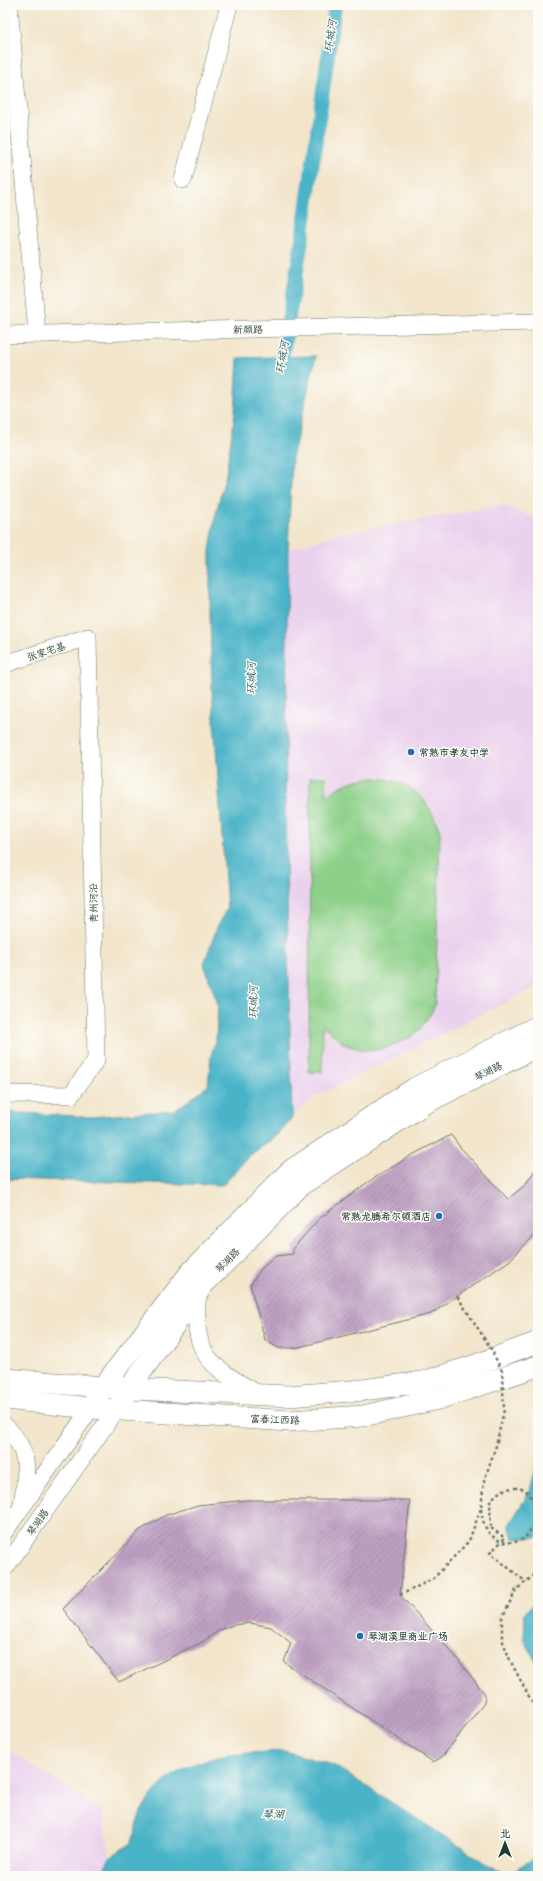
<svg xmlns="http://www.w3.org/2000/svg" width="543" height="1881" font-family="Mali,'LXGW WenKai TC',sans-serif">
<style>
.built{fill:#ead1ed}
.park{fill:#8dd089;stroke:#56865e}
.water{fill:#4ab3c8;stroke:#34787e}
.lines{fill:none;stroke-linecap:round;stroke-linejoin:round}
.canal{stroke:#4ab3c8;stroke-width:14}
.building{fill:url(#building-hatch)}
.minor-casing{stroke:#697869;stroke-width:18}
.major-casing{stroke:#697869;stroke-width:22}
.path{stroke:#697869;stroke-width:2.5;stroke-dasharray:3 3;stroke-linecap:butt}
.minor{stroke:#fff;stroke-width:17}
.major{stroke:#fff;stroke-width:21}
.path-bridge{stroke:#697869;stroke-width:2.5;stroke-dasharray:3 3;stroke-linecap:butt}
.poi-dot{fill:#1f6fb2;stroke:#fdfcf7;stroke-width:1.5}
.labels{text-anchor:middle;stroke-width:3;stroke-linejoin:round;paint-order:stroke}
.street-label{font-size:10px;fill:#1f3d34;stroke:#fdfcf7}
.poi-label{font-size:10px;font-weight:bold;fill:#1f3d34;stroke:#fdfcf7;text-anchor:start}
.water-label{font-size:11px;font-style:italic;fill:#2c6060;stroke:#fdfcf7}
</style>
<defs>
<pattern id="building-hatch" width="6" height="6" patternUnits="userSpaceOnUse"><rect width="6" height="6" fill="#bfa0c4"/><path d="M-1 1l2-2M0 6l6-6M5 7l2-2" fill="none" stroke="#9b84a0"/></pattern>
</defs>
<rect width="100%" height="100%" fill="#fdfcf7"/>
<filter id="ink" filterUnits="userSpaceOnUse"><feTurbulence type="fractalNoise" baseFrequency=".025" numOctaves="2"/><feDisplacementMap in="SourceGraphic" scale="8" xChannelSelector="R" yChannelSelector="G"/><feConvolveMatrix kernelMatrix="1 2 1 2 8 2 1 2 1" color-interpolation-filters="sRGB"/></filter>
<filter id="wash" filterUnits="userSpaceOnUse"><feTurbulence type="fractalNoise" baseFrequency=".012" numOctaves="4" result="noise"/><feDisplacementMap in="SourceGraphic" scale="16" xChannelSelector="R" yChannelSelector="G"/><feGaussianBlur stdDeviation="0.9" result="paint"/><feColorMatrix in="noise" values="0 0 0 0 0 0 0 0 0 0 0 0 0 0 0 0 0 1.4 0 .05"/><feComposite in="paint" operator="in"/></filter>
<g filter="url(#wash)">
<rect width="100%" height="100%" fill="#f2e5cb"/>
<g class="built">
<polygon points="504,505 538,520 538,986 331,1089 316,1095 292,1118 285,812 288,550 336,534"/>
<polygon points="5,1746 23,1760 102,1811 110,1857 100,1876 5,1876"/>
</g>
<path class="park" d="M 310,777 L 326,777 L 326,796 C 332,792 337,788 344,785 C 369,772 404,778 423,799 C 431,809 436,821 440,832 L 435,1005 L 431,1013 L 420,1029 L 411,1037 L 383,1049 L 362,1050 L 344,1044 L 323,1025 L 322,1072 L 309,1072 Z"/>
<g class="water">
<polygon points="316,356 292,458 288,550 285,812 292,1118 277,1135 249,1156 223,1185 5,1179 5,1112 91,1117 175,1110 208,1086 211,1056 216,1039 218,1005 204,964 219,922 227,909 212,690 210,614 210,550 215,517 226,474 235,412 238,358"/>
<polygon points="538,1457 538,1537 513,1539 509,1525 530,1491"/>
<polygon points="538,1597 538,1667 524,1638 525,1613"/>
<path d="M 285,1751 L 333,1765 L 495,1869 L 509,1873 L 538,1856 L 538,1876 L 100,1876 L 110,1857 L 132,1843 C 135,1833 137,1819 142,1810 C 175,1754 227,1754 285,1751 Z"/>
</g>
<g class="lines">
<polyline class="canal" points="279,376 302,240 335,5"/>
</g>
<g id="blocks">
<g class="building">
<polygon points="451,1135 460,1147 508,1199 525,1185 538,1166 538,1232 509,1261 431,1314 295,1348 278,1348 265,1340 250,1285 262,1268 276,1256 293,1254 293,1248 319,1219 368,1182 412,1155"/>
<polygon points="247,1500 410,1500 400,1595 456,1657 485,1694 484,1703 442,1757 433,1762 284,1662 291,1643 271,1627 250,1623 233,1625 220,1630 202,1642 119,1682 63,1609 140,1530 166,1515 198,1505"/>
</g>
</g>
</g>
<g filter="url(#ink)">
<use href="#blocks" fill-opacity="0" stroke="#697869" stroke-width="1"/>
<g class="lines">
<g class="minor-casing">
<g id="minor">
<polyline points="9,5 37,334"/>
<polyline points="183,180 229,5"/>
<path d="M 5,335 C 183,329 360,328 538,322"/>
<polyline points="5,664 88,637 96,1060 71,1095 5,1094"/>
<path d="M 198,1292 C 191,1354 208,1365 258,1394"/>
<path d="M 5,1426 C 30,1450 28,1471 22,1503"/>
<polyline points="5,1531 91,1408"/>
<polyline points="5,1568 116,1410"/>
</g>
</g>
<g class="major-casing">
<g id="major">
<polyline points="5,1379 129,1389 289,1396 363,1390 423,1382 473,1366 538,1342"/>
<polyline points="5,1399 91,1408 289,1421 363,1416 438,1399 538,1366"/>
<polyline points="91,1408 103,1387 190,1273 290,1171 415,1088 538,1026"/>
<polyline points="116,1410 129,1389 203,1285 301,1185 424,1104 538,1046"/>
</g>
</g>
<g class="path">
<polyline points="491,1528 505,1538 490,1553 526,1582"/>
<polyline points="535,1708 510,1660 502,1639 502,1618 516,1590 538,1572"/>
</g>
<use href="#minor" class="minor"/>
<use href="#major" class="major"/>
<g class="path-bridge">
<path d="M 481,1509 C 483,1524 485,1533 500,1541 C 504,1543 508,1543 512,1542 C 540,1542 543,1488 516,1488 C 504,1488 498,1492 490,1501 L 491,1528"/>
<polyline points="400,1595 433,1579 469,1541 481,1508 484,1481 496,1446 504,1410 502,1371 490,1347 457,1296"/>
</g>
</g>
</g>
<g class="poi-dot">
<circle cx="411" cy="752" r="4"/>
<circle cx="439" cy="1216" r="4"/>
<circle cx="360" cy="1636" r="4"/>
</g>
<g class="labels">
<g class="street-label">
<text transform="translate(248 329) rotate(-1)" y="4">新颜路</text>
<text transform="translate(46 651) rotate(-18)" y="4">张家宅基</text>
<text transform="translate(93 903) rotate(-91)" y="4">青州河沿</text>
<text transform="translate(488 1071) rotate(-27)" y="4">琴湖路</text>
<text transform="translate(227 1260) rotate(-46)" y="4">琴湖路</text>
<text transform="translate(275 1419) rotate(2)" y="4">富春江西路</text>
<text transform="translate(37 1522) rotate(-55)" y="4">琴湖路</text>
</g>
<g class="poi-label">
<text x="419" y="756">常熟市孝友中学</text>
<text x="431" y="1220" text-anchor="end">常熟龙腾希尔顿酒店</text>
<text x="368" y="1640">琴湖溪里商业广场</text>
</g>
<g class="water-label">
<text transform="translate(330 36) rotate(-82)" y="4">环城河</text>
<text transform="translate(282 357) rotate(-81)" y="4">环城河</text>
<text transform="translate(251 678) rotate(-90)" y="4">环城河</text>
<text transform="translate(253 1002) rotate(-90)" y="4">环城河</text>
<text x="273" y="1818">琴湖</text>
</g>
</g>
<rect width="543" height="1881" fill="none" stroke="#fdfcf7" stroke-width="20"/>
<g transform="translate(505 1843)" stroke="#fdfcf7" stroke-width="3" paint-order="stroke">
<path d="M0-3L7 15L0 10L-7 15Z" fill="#1f3d34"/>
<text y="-6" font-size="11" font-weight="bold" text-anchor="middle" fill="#1f3d34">北</text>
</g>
</svg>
